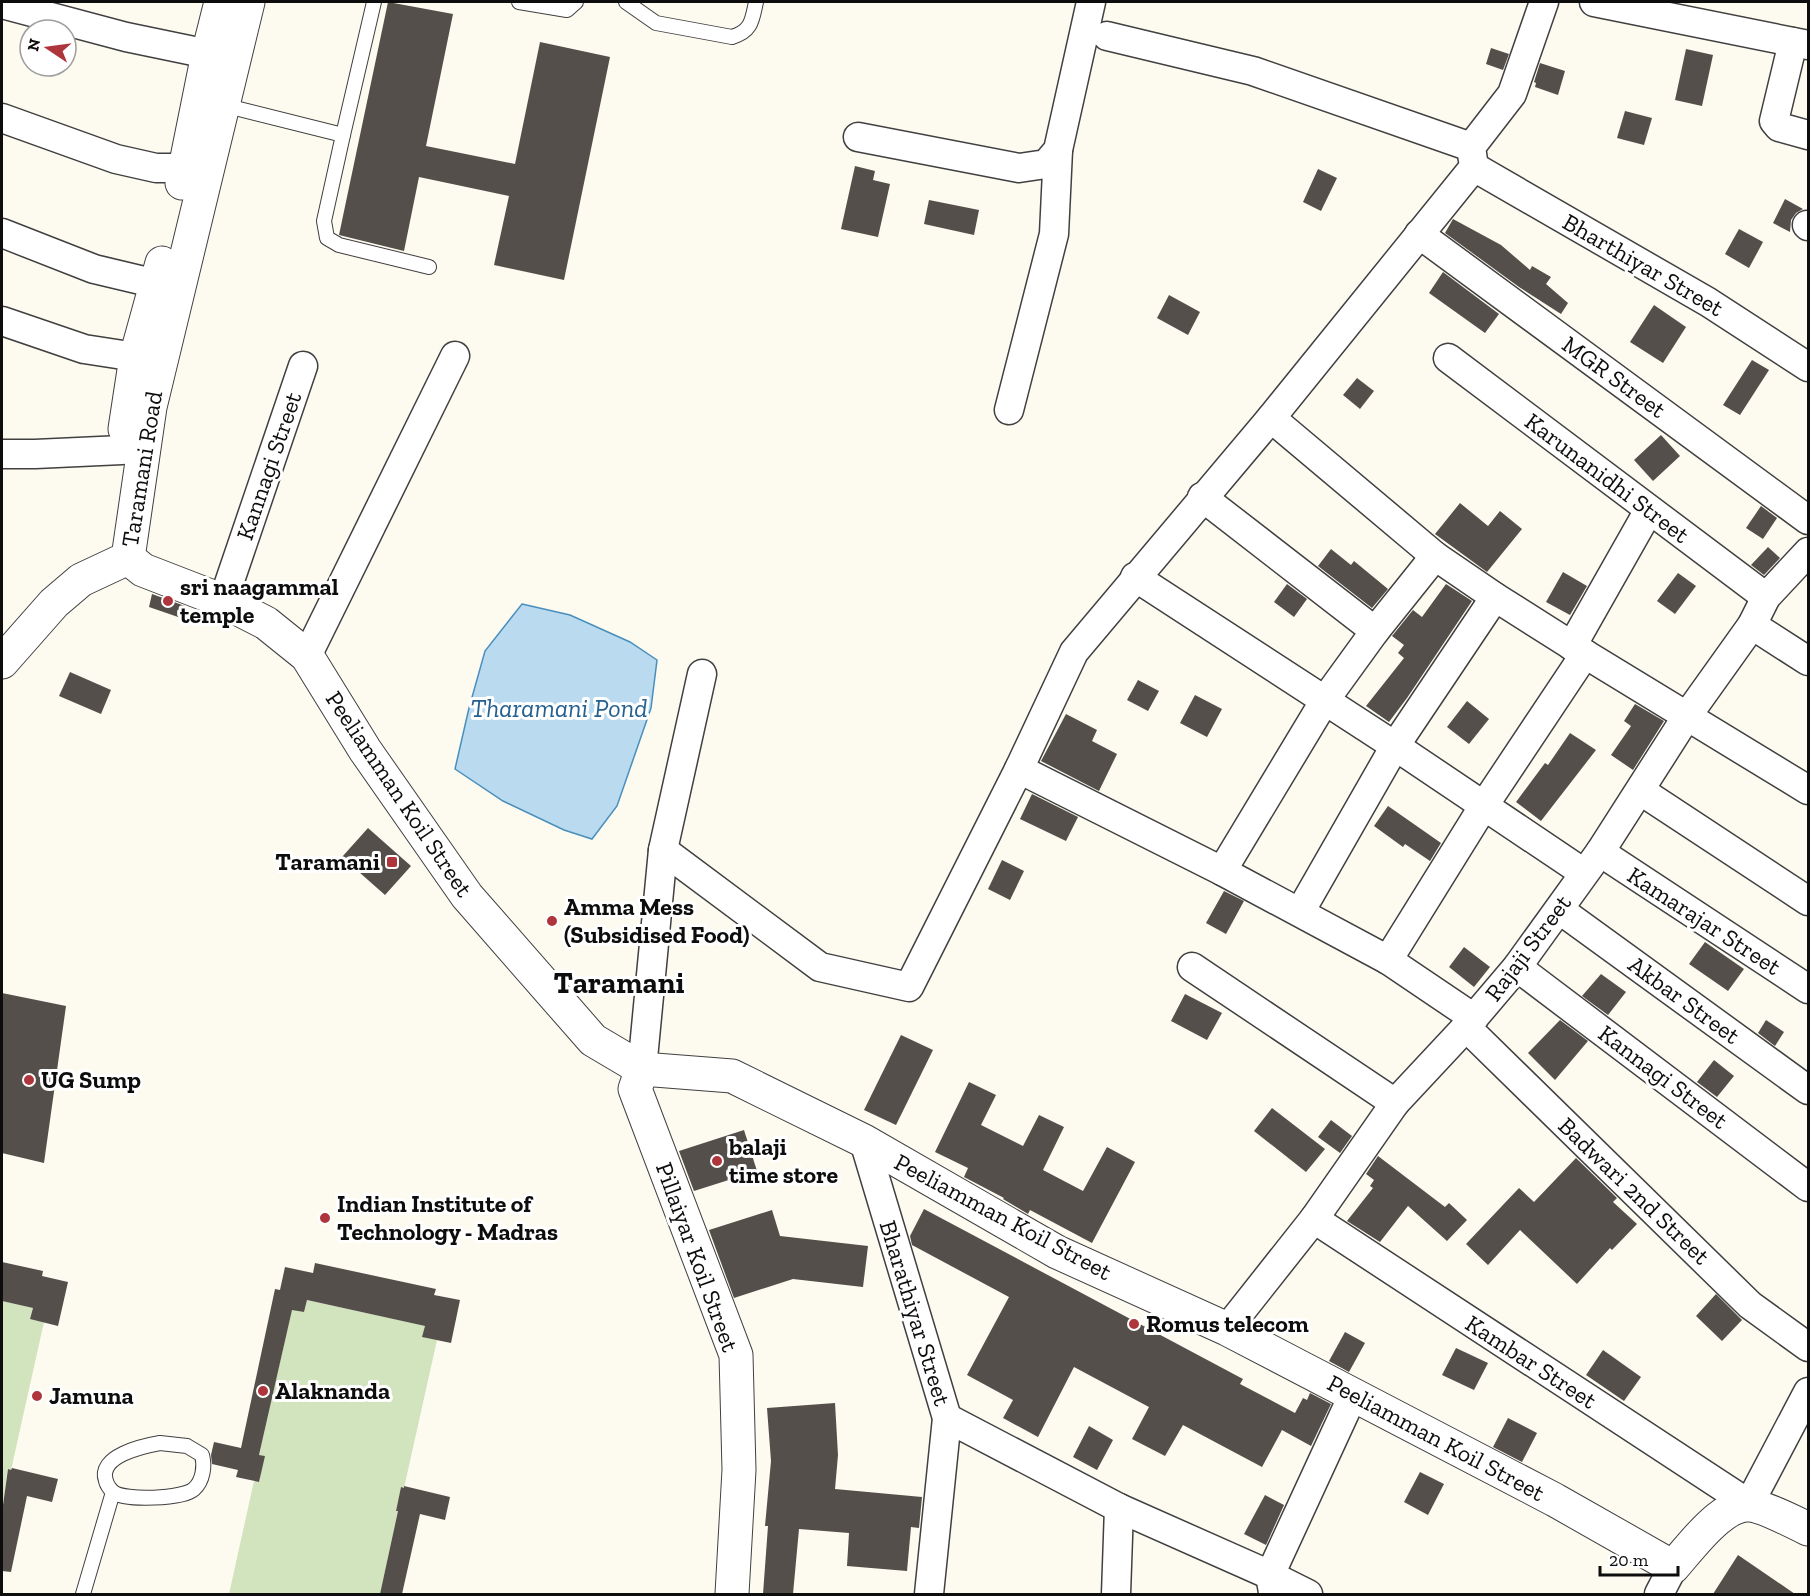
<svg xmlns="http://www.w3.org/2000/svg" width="1810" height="1596" font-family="'Zilla Slab',serif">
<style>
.green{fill:#d1e4bd}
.water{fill:#badbef;stroke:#498fbd;stroke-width:1.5}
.building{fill:#554f4b}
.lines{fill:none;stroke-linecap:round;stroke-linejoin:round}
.service-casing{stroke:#404040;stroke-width:16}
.minor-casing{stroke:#404040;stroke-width:31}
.tertiary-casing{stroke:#404040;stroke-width:35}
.service{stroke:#fff;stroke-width:14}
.minor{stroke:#fff;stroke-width:28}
.tertiary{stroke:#fff;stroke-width:33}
.poi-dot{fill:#ad353b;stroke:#fff;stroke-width:2}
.labels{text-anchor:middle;stroke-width:6;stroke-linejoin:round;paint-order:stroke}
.street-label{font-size:24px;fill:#0d0d0d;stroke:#fff}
.poi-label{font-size:24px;font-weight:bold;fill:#0d0d0d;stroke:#fff;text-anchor:start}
.water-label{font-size:26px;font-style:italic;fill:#256190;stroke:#fff}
.district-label{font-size:30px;font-weight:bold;fill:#0d0d0d;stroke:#fff}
</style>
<rect width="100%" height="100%" fill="#fdfaef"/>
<g class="green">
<polygon points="307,1300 425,1326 423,1337 437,1340 404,1488 401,1488 396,1511 398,1511 380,1594 229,1594 254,1481 259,1482 264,1456 259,1455 292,1309 304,1312"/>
<polygon points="2,1301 33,1308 30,1319 44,1322 11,1470 8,1469 7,1474 2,1512"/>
</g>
<polygon class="water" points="522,604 570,615 630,642 657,660 651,708 617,806 592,839 564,830 503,801 455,769 469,708 485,651"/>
<g class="building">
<polygon points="388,2 453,14 426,146 515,164 540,42 610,57 564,280 494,265 509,196 419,177 404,251 339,235"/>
<polygon points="1491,48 1509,54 1503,70 1486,64"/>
<polygon points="1686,49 1713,55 1702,106 1675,100"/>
<polygon points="1540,63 1565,71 1558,95 1535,87 1536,83 1534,82"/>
<polygon points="1625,111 1652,118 1644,145 1617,138"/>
<polygon points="855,166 875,171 873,180 890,184 878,237 841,229"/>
<polygon points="1318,169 1337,178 1321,211 1303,202"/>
<polygon points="1785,199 1803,209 1796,213 1791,220 1790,232 1773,223"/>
<polygon points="929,200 979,210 974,235 924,224"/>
<polygon points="1453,219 1501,245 1530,270 1532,266 1551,277 1546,284 1568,303 1561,314 1519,287 1445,233"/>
<polygon points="1739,229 1763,242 1749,268 1725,254"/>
<polygon points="1443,272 1499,314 1485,333 1429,293"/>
<polygon points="1169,295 1200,312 1188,335 1157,318"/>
<polygon points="1654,305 1686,327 1663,363 1630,342"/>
<polygon points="1752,360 1769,370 1740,415 1723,405"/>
<polygon points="1357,378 1374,391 1360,409 1343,395"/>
<polygon points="1661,435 1680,456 1653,481 1634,460"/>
<polygon points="1460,503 1488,526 1500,511 1522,529 1487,572 1435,534"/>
<polygon points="1761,506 1777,518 1763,539 1746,528"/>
<polygon points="1768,547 1780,558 1764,575 1751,565"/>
<polygon points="1331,549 1351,565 1354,561 1388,589 1372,608 1318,566"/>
<polygon points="1563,572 1587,586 1570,615 1546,602"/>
<polygon points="1678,573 1696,586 1675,614 1657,601"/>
<polygon points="1287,584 1307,599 1294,617 1274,602"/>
<polygon points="1446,584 1472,601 1407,698 1389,722 1366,706 1404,658 1398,653 1404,645 1392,636 1413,610 1422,617"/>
<polygon points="152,594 185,606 181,618 149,607"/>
<polygon points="70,672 111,690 101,714 59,696"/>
<polygon points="1138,680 1159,691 1148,711 1127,700"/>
<polygon points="1195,695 1222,709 1207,737 1180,723"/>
<polygon points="1467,701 1489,719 1469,744 1447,727"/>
<polygon points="1635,704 1664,721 1633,770 1611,755 1631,726 1624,721"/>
<polygon points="1066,714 1097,730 1092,741 1117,754 1099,791 1041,761"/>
<polygon points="1570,733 1596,750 1541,821 1516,802 1545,763 1548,765"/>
<polygon points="1032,794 1078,817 1066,841 1020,819"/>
<polygon points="1388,806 1441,843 1430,861 1405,844 1403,847 1374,826"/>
<polygon points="368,828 411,866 385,895 342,857"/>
<polygon points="1002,860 1024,871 1010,900 988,889"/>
<polygon points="1224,891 1244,901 1226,934 1206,923"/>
<polygon points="1705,942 1744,969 1728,991 1689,964"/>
<polygon points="1464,947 1490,967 1474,987 1449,967"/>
<polygon points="1601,974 1626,992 1608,1015 1582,996"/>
<polygon points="2,993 66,1006 44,1163 2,1153"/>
<polygon points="1185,994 1222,1013 1207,1040 1171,1021"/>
<polygon points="1560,1020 1588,1041 1555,1080 1528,1053"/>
<polygon points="1766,1020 1784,1032 1775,1046 1758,1033"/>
<polygon points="901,1035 933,1050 896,1125 864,1110"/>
<polygon points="1714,1060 1734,1076 1717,1097 1697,1082"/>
<polygon points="969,1082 996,1095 981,1125 1023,1146 1039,1115 1064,1127 1043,1170 1083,1191 1107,1147 1135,1162 1092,1243 1030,1210 1028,1214 1003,1199 1004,1198 964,1177 968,1168 935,1152"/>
<polygon points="1272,1108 1325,1149 1306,1172 1254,1131"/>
<polygon points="1331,1120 1352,1136 1340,1153 1318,1137"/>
<polygon points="744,1130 757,1171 694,1191 679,1151"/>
<polygon points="1378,1156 1445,1207 1449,1203 1467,1220 1447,1241 1408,1206 1380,1242 1347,1221 1373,1188 1370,1186 1374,1180 1366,1174"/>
<polygon points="1576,1158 1617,1198 1613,1202 1637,1224 1612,1250 1610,1248 1577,1284 1520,1230 1488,1265 1466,1244 1519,1188 1534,1202"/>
<polygon points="924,1209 1243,1379 1240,1384 1295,1413 1303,1398 1307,1400 1310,1393 1331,1404 1311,1446 1282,1430 1262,1467 1183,1425 1165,1456 1132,1439 1149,1407 1074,1367 1038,1437 1003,1418 1013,1400 967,1375 1009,1297 912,1245 910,1236"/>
<polygon points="772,1210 780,1236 868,1246 863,1287 793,1279 734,1298 709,1230"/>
<polygon points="2,1262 43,1271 42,1276 68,1282 58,1326 30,1319 33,1308 2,1301"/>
<polygon points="315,1263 436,1289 434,1295 460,1300 451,1343 422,1337 425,1326 307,1300 304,1312 292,1310 259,1455 265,1456 259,1482 236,1477 238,1470 212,1464 211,1455 214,1442 241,1448 275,1289 280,1290 285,1267 313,1273"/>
<polygon points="1716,1294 1742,1320 1722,1341 1696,1316"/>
<polygon points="1345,1332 1365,1343 1349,1372 1329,1361"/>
<polygon points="1456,1348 1488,1363 1474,1390 1442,1375"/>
<polygon points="1603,1350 1641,1377 1624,1401 1586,1375"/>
<polygon points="835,1403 838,1455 835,1489 922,1497 919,1528 911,1527 907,1571 847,1566 849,1533 799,1529 793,1594 763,1594 768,1526 765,1526 771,1461 767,1408"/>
<polygon points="1508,1418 1537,1433 1522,1462 1493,1447"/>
<polygon points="1089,1426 1113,1440 1097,1470 1073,1457"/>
<polygon points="12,1468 58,1479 52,1502 27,1496 11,1572 2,1571 2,1512 8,1469 11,1470"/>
<polygon points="1420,1472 1444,1484 1428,1515 1404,1502"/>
<polygon points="404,1486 450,1497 445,1520 420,1514 402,1594 380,1594 398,1511 396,1511 401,1487 404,1488"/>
<polygon points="1265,1495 1284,1505 1266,1545 1244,1534"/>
<polygon points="1738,1555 1795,1594 1713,1594"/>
</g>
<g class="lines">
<g class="service-casing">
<g id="service">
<polyline points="519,2 567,10 576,2"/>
<path d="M 626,2 L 656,23 L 732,37 C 752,31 752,20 756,2"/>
<polyline points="223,105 343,135 324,221 327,238 339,245 429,267"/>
<polyline points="343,135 374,2"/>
<path d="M 160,1443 L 187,1446 L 202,1455 C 205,1466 203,1481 194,1489 C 183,1499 125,1501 113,1492 C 110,1489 107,1485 106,1481 C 97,1456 143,1446 160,1443 Z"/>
<polyline points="83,1594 113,1492"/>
</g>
</g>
<g class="minor-casing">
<g id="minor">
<polyline points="1594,2 1808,45"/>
<polyline points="2,4 126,37 208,54"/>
<polyline points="1107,36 1253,71 1471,147"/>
<polyline points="1793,42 1774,121 1779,127 1808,135"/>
<polyline points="2,118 116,159 156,168 185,168"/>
<polyline points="858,137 1019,168 1046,164 1058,150 1091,2"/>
<polyline points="1474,167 1708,302 1808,367"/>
<polyline points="1807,225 1808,226"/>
<polyline points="2,233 94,269 157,284"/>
<polyline points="1419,234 1808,520"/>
<polyline points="2,321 84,349 136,357"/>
<polyline points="1448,358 1766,597"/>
<polyline points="1009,410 1054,234 1058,150"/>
<polyline points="1271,418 1435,556 1495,597 1585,654 1808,790"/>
<polyline points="2,454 35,454 122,450"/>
<polyline points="1202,497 1375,631"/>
<polyline points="1135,577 1395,746 1584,873"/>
<polyline points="223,601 303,366"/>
<polyline points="1752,625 1808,661"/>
<polyline points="1572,646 1649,510"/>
<polyline points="307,656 455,356"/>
<polyline points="1019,769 1222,871 1388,960 1474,1018"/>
<polyline points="1641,791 1808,901"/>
<polyline points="663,850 820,967 909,987 1019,769 1074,652 1271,418 1474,167 1471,147 1512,94 1544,2"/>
<polyline points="1600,852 1808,989"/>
<polyline points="1222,871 1325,700 1375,631 1435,556"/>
<polyline points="1560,910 1808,1090"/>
<polyline points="1300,912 1395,746 1495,597"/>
<polyline points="1388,960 1483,807 1585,654"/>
<polyline points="1192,967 1395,1103"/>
<polyline points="1517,967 1808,1187"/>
<polyline points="1466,1027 1750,1305 1808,1347"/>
<polyline points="642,1069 663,850 702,674"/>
<polyline points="864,1141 947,1418 929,1594"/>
<polyline points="1314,1219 1749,1504 1808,1392"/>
<polyline points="1227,1329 1314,1219 1395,1103 1466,1027 1517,967 1600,852 1687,716 1752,625 1766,597 1808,552"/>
<polyline points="947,1418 1119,1508 1270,1575 1308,1594"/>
<polyline points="1273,1592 1270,1575 1353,1395"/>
<polyline points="1116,1594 1119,1508"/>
<polyline points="1659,1594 1673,1567"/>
</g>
</g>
<g class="tertiary-casing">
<g id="tertiary">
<polyline points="182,183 208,54 221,2"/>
<polyline points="125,429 136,357 162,263"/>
<path d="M 128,558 L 143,570 L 223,601 L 266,623 L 307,656 L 365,750 L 467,896 L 593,1040 L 642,1069 L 732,1076 L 864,1141 L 1057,1252 L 1227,1329 L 1555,1500 L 1673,1567 C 1690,1548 1720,1506 1747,1505 C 1758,1504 1796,1523 1808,1529"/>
<polyline points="128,558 150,407 248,2"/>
<polyline points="2,662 54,603 81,580 128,558"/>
<polyline points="642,1069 635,1089 736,1355 739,1470 732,1594"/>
</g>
</g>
<use href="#service" class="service"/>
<use href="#minor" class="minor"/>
<use href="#tertiary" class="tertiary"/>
</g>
<g class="poi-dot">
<circle cx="168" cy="601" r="6"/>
<rect x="386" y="856" width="12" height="12" rx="3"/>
<circle cx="552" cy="921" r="6"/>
<circle cx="29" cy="1080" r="6"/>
<circle cx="717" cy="1161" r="6"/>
<circle cx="325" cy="1218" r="6"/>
<circle cx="1134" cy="1324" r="6"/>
<circle cx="263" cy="1391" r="6"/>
<circle cx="37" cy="1396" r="6"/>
</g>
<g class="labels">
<g class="street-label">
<text transform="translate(1643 265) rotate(30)" y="8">Bharthiyar Street</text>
<text transform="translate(1614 377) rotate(36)" y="8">MGR Street</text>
<text transform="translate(269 466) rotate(-71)" y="8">Kannagi Street</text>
<text transform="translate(142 469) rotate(-81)" y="8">Taramani Road</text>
<text transform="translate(1607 478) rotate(37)" y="8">Karunanidhi Street</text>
<text transform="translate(399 794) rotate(56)" y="8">Peeliamman Koil Street</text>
<text transform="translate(1704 921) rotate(33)" y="8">Kamarajar Street</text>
<text transform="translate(1528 948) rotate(-53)" y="8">Rajaji Street</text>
<text transform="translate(1684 1000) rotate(36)" y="8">Akbar Street</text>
<text transform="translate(1663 1077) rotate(37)" y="8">Kannagi Street</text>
<text transform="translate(1634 1191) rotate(44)" y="8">Badwari 2nd Street</text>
<text transform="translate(1003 1217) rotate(28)" y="8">Peeliamman Koil Street</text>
<text transform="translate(697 1257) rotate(70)" y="8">Pillaiyar Koil Street</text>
<text transform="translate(915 1313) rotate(73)" y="8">Bharathiyar Street</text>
<text transform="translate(1531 1362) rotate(33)" y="8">Kambar Street</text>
<text transform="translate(1436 1438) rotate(28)" y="8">Peeliamman Koil Street</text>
</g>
<g class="poi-label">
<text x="180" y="595">sri naagammal<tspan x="180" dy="28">temple</tspan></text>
<text x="380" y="870" text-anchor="end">Taramani</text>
<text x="564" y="915">Amma Mess<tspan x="564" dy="28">(Subsidised Food)</tspan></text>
<text x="41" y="1088">UG Sump</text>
<text x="729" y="1155">balaji<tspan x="729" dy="28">time store</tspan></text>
<text x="337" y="1212">Indian Institute of<tspan x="337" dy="28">Technology - Madras</tspan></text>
<text x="1146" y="1332">Romus telecom</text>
<text x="275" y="1399">Alaknanda</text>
<text x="49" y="1404">Jamuna</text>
</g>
<g class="water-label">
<text x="559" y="717">Tharamani Pond</text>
</g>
<g class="district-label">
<text x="619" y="993">Taramani</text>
</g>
</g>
<rect width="1810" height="1596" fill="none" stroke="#0d0d0d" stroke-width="6"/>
<g transform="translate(48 48) rotate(283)"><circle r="28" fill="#ffffff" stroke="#9e9e9e" stroke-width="1.5"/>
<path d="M0-4.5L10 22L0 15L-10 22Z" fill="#ad353b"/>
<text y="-9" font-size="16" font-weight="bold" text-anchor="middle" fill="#0d0d0d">N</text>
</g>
<path d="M1600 1566v9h78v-9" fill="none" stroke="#0d0d0d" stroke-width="3"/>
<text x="1609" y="1566" font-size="18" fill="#0d0d0d" stroke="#ffffff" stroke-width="4.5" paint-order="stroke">20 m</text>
</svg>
